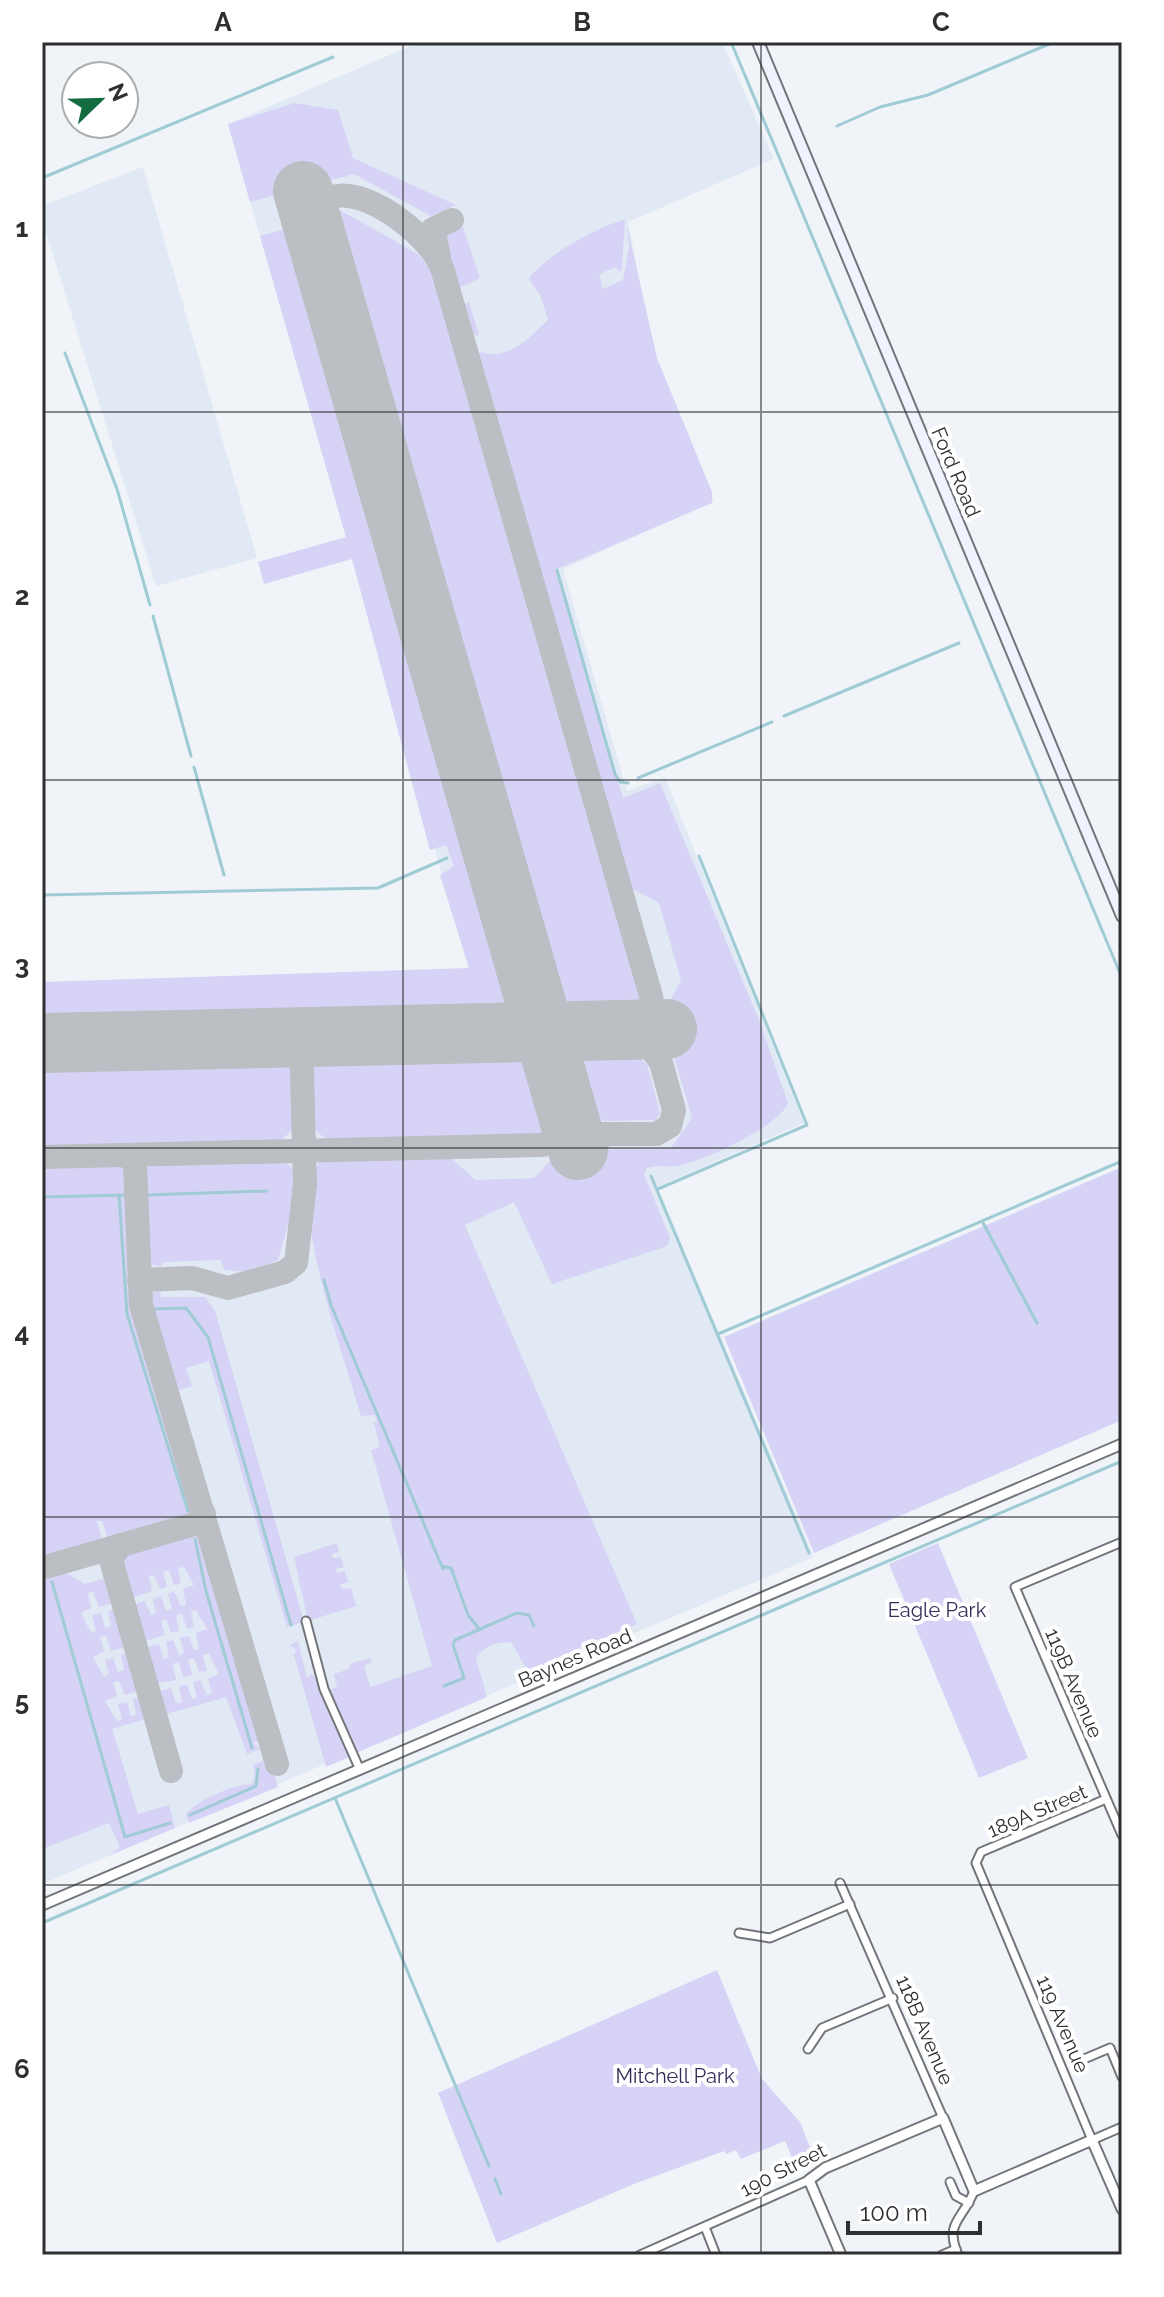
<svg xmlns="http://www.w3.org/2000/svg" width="1164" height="2297" font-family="Raleway,sans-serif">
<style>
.built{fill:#e0e9f4}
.green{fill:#d6d3f6}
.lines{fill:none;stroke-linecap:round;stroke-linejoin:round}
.stream{stroke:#9fcbd5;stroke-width:3}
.taxiway{stroke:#bbbec2;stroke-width:24}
.runway{stroke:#bbbec2;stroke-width:60}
.minor-casing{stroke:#727579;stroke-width:11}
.tertiary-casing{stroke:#727579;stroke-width:13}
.secondary-casing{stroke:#727579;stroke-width:14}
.minor{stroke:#fff;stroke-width:7}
.tertiary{stroke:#fff;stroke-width:9}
.secondary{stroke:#eff3fd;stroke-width:10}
.grid{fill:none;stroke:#2e2f31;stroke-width:2;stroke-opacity:0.55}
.labels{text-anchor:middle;stroke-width:8;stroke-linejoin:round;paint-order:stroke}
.street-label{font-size:20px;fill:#2e2f31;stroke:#fff}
.park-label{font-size:20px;fill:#332c59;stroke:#fff}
.neatline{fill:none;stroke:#2e2f31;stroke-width:3}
.grid-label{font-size:26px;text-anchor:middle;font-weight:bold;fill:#2e2f31}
</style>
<rect width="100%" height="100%" fill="#f0f4f9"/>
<g class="built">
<polygon points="420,42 722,42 774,159 628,222 655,358 714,501 563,569 627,791 665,777 804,1123 657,1187 814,1557 42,1884 42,984 469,970 228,124"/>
<polygon points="143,167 257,558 156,586 42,219 42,206"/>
</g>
<g class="green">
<polygon points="295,103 338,110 353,158 456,205 431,216 354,174 250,202 228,124"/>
<polygon points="338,209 418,254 441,283 645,995 631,1015 555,1017 326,220"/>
<path d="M 625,220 L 622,268 L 620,272 L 616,267 L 599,274 L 603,289 L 623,280 L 629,247 L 627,226 L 657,358 L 712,492 L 712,503 L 557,569 L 623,798 L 660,783 L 759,1020 L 788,1103 C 780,1126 702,1162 677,1166 C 667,1168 657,1164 647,1168 L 644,1174 L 670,1238 L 667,1246 L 552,1284 L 514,1202 L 465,1225 L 637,1624 L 558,1657 L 562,1665 L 531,1678 L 512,1643 C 498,1640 483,1647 476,1659 L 487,1697 L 356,1753 L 329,1690 L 337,1687 L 334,1674 L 349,1669 L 351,1663 L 371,1658 L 371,1662 L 364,1666 L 370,1687 L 432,1666 L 371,1450 L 380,1447 L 374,1423 L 377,1421 L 375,1415 L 361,1416 C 345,1360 300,1236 310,1183 C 312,1173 318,1163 324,1156 L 446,1153 L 475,1180 L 534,1178 L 561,1150 L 565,1159 L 594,1150 L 671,1148 L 692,1118 L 671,1046 L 671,1015 L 663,1014 L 681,980 L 659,903 L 625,885 L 474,357 L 481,352 C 509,361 529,338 548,320 L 540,295 L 529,279 C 540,259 601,224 625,220 Z"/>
<polygon points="297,226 524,1017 42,1028 42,982 469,968 440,875 454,866 446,845 430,850 352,559 264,584 258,562 346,537 260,236"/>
<polygon points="463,227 480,278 459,288 453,287 440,239"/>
<polygon points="469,302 479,335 468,336 460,307"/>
<polygon points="563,1046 621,1046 647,1064 660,1113 656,1120 604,1121 579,1102"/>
<polygon points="533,1048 553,1121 539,1140 331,1144 310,1125 309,1072 328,1053"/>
<polygon points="275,1053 296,1073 297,1125 277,1145 42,1150 42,1058"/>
<polygon points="279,1157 292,1168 299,1186 278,1260 248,1272 225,1270 220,1260 164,1262 161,1266 143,1263 140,1177 145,1161"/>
<polygon points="124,1160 130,1174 135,1298 167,1404 162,1407 193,1513 108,1539 102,1521 97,1521 102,1541 42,1558 42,1162"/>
<polygon points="1122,1167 1122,1420 814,1553 724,1337"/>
<polygon points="160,1290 161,1297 205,1297 215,1311 304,1622 287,1627 209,1361 186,1368 192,1386 173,1392 145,1296"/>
<polygon points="192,1534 200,1535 259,1741 253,1743 260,1749 247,1754 226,1697 163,1715 157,1692 171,1688 176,1703 182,1702 179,1686 187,1685 192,1699 197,1697 193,1682 200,1680 207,1695 212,1693 208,1679 219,1674 209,1653 203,1655 207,1671 199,1672 194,1658 188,1660 192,1675 183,1677 179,1662 173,1664 176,1680 154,1684 145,1648 159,1644 164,1659 169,1657 166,1642 173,1640 179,1655 184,1653 180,1638 189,1636 194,1650 199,1649 196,1633 207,1629 196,1610 191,1611 194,1627 187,1629 182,1614 176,1615 179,1631 171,1633 166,1619 161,1621 165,1635 142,1642 132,1605 145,1601 151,1615 156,1613 153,1599 161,1596 166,1611 172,1609 168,1594 174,1591 181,1606 186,1605 183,1589 194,1585 184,1567 178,1568 181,1583 174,1585 169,1570 163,1572 167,1587 160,1589 154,1575 149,1576 152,1591 131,1598 119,1557"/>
<polygon points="337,1543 339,1552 332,1554 333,1558 341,1557 344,1567 336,1569 337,1573 345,1571 348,1582 340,1585 342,1589 351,1588 356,1606 308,1621 294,1557"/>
<polygon points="938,1543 1028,1758 979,1778 889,1564"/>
<polygon points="62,1571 85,1584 109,1577 116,1602 99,1607 93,1592 88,1593 91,1608 81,1613 91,1633 96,1631 92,1615 101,1613 105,1628 111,1626 108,1611 118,1608 128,1646 111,1651 106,1636 100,1637 104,1652 93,1657 104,1677 109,1674 105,1660 113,1658 118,1672 124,1670 121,1655 130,1652 141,1690 125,1695 119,1681 113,1682 117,1696 105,1701 117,1721 122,1719 118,1704 127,1702 131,1716 136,1715 133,1699 143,1696 149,1718 112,1729 138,1814 169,1805 175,1828 111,1855 120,1847 109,1823 42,1849 42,1577"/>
<polygon points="298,1641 307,1678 311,1674 315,1677 349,1757 326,1767 294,1655 297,1650 289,1645"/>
<path d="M 269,1759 L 278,1787 L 189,1823 L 186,1814 C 198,1800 234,1784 252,1784 L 255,1776 L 253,1765 Z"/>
<polygon points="717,1970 762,2079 800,2122 814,2157 799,2174 785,2141 741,2159 736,2150 726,2154 724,2151 634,2184 497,2243 438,2093"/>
</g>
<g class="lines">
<g class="stream">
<polyline points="731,42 1122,978"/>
<polyline points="837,126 880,107 928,95 1054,42"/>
<polyline points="42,178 333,57"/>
<polyline points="65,353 117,489 150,605"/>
<polyline points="557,570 615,774 620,782 628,783"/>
<polyline points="153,616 191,756"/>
<polyline points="784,716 959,643"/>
<polyline points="194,767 224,875"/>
<polyline points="638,778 772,722"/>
<polyline points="42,895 378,888 447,858"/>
<polyline points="651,1176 809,1553"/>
<polyline points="658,1189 807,1125 699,856"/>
<polyline points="119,1195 127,1314 188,1511"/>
<polyline points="146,1195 267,1191"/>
<polyline points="42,1197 127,1195"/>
<polyline points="982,1221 1037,1323"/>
<polyline points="324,1280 331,1305 443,1569"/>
<polyline points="151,1309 186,1308 208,1337 291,1625"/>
<polyline points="718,1334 1122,1161"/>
<polyline points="195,1539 206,1591 252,1748"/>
<polyline points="42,1548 43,1551"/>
<polyline points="442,1566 451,1568 468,1615 480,1630"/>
<polyline points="52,1582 125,1837 170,1823"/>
<polyline points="444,1686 464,1678 453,1645 455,1640 517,1613 529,1615 534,1626"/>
<polyline points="335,1798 489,2166"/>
<polyline points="190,1815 256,1786 258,1769"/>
<polyline points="42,1923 1122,1461"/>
<polyline points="495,2179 501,2194"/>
</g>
<g class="taxiway">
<path d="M 312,223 L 311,212 L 318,202 C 327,198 338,194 348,196 C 381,199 433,240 443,271 L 651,996 L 660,1059 L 674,1110 L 670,1126 L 656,1134 L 598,1134 L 581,1125 L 564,1102"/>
<polyline points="439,257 433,229 452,220"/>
<polyline points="620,1030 644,1039 660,1061"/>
<polyline points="123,1155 132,1159 135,1166 141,1305 277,1764"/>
<polyline points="42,1157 540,1145 603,1136"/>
<polyline points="139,1280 192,1278 228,1288 285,1272 296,1263 305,1184 301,1037"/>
<polyline points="120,1545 111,1560 171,1771"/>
<polyline points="42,1568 198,1523 204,1514"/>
</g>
<g class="runway">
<polyline points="303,191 578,1150"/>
<polyline points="42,1043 667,1029"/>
</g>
<g class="minor-casing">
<g id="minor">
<polyline points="1122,1542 1015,1587 1122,1835"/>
<polyline points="306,1621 324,1689 360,1770"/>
<polyline points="1106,1799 981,1852 976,1863 1092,2140 1122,2127"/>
<polyline points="840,1883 943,2118"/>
<polyline points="739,1933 770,1938 850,1904"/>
<polyline points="808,2049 822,2028 893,1998"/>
<polyline points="1084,2059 1110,2048 1122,2077"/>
<polyline points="950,2182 956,2196 969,2203"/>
<polyline points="705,2227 716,2255"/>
<polyline points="640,2255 809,2180"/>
<polyline points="942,2255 956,2249"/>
<path d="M 958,2255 C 944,2222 963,2220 974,2191"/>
</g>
</g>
<g class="tertiary-casing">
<g id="tertiary">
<polyline points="42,1905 1122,1444"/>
<polyline points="841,2255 809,2180 825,2168 943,2118 974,2191 1092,2140 1122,2209"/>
</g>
</g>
<g class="secondary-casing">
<polyline id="secondary" points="758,42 1122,916"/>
</g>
<use href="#minor" class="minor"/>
<use href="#tertiary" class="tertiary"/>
<use href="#secondary" class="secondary"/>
</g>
<path class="grid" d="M 403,42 L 403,2255M 761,42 L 761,2255M 42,412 L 1122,412M 42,780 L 1122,780M 42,1148 L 1122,1148M 42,1517 L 1122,1517M 42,1885 L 1122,1885"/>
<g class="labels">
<g class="street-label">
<text transform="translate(956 472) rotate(67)" y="7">Ford Road</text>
<text transform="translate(575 1658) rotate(-23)" y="7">Baynes Road</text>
<text transform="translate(1074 1683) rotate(67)" y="7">119B Avenue</text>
<text transform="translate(1037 1811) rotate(-23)" y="7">189A Street</text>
<text transform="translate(1063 2024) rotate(67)" y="7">119 Avenue</text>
<text transform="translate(925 2030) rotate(67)" y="7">118B Avenue</text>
<text transform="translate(783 2170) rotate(-27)" y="7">190 Street</text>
</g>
<g class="park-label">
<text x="937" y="1617">Eagle Park</text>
<text x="675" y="2083">Mitchell Park</text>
</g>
</g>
<rect width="1164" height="2297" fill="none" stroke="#ffffff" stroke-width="88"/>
<g transform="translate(100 100) rotate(67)"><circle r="38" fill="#ffffff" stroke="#abacad" stroke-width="2"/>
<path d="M0-6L14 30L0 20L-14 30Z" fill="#136c3f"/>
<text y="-12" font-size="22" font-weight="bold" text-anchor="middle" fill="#2e2f31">N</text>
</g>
<path d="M848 2221v12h132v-12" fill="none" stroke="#2e2f31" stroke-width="4"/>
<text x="860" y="2221" font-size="24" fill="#2e2f31" stroke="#ffffff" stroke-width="6" paint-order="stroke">100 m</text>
<rect x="44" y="44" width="1076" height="2209" class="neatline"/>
<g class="grid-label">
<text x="223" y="31">A</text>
<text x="582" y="31">B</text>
<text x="941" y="31">C</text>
<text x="22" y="237">1</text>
<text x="22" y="605">2</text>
<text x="22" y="974">3</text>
<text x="22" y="1342">4</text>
<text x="22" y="1710">5</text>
<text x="22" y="2078">6</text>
</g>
</svg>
